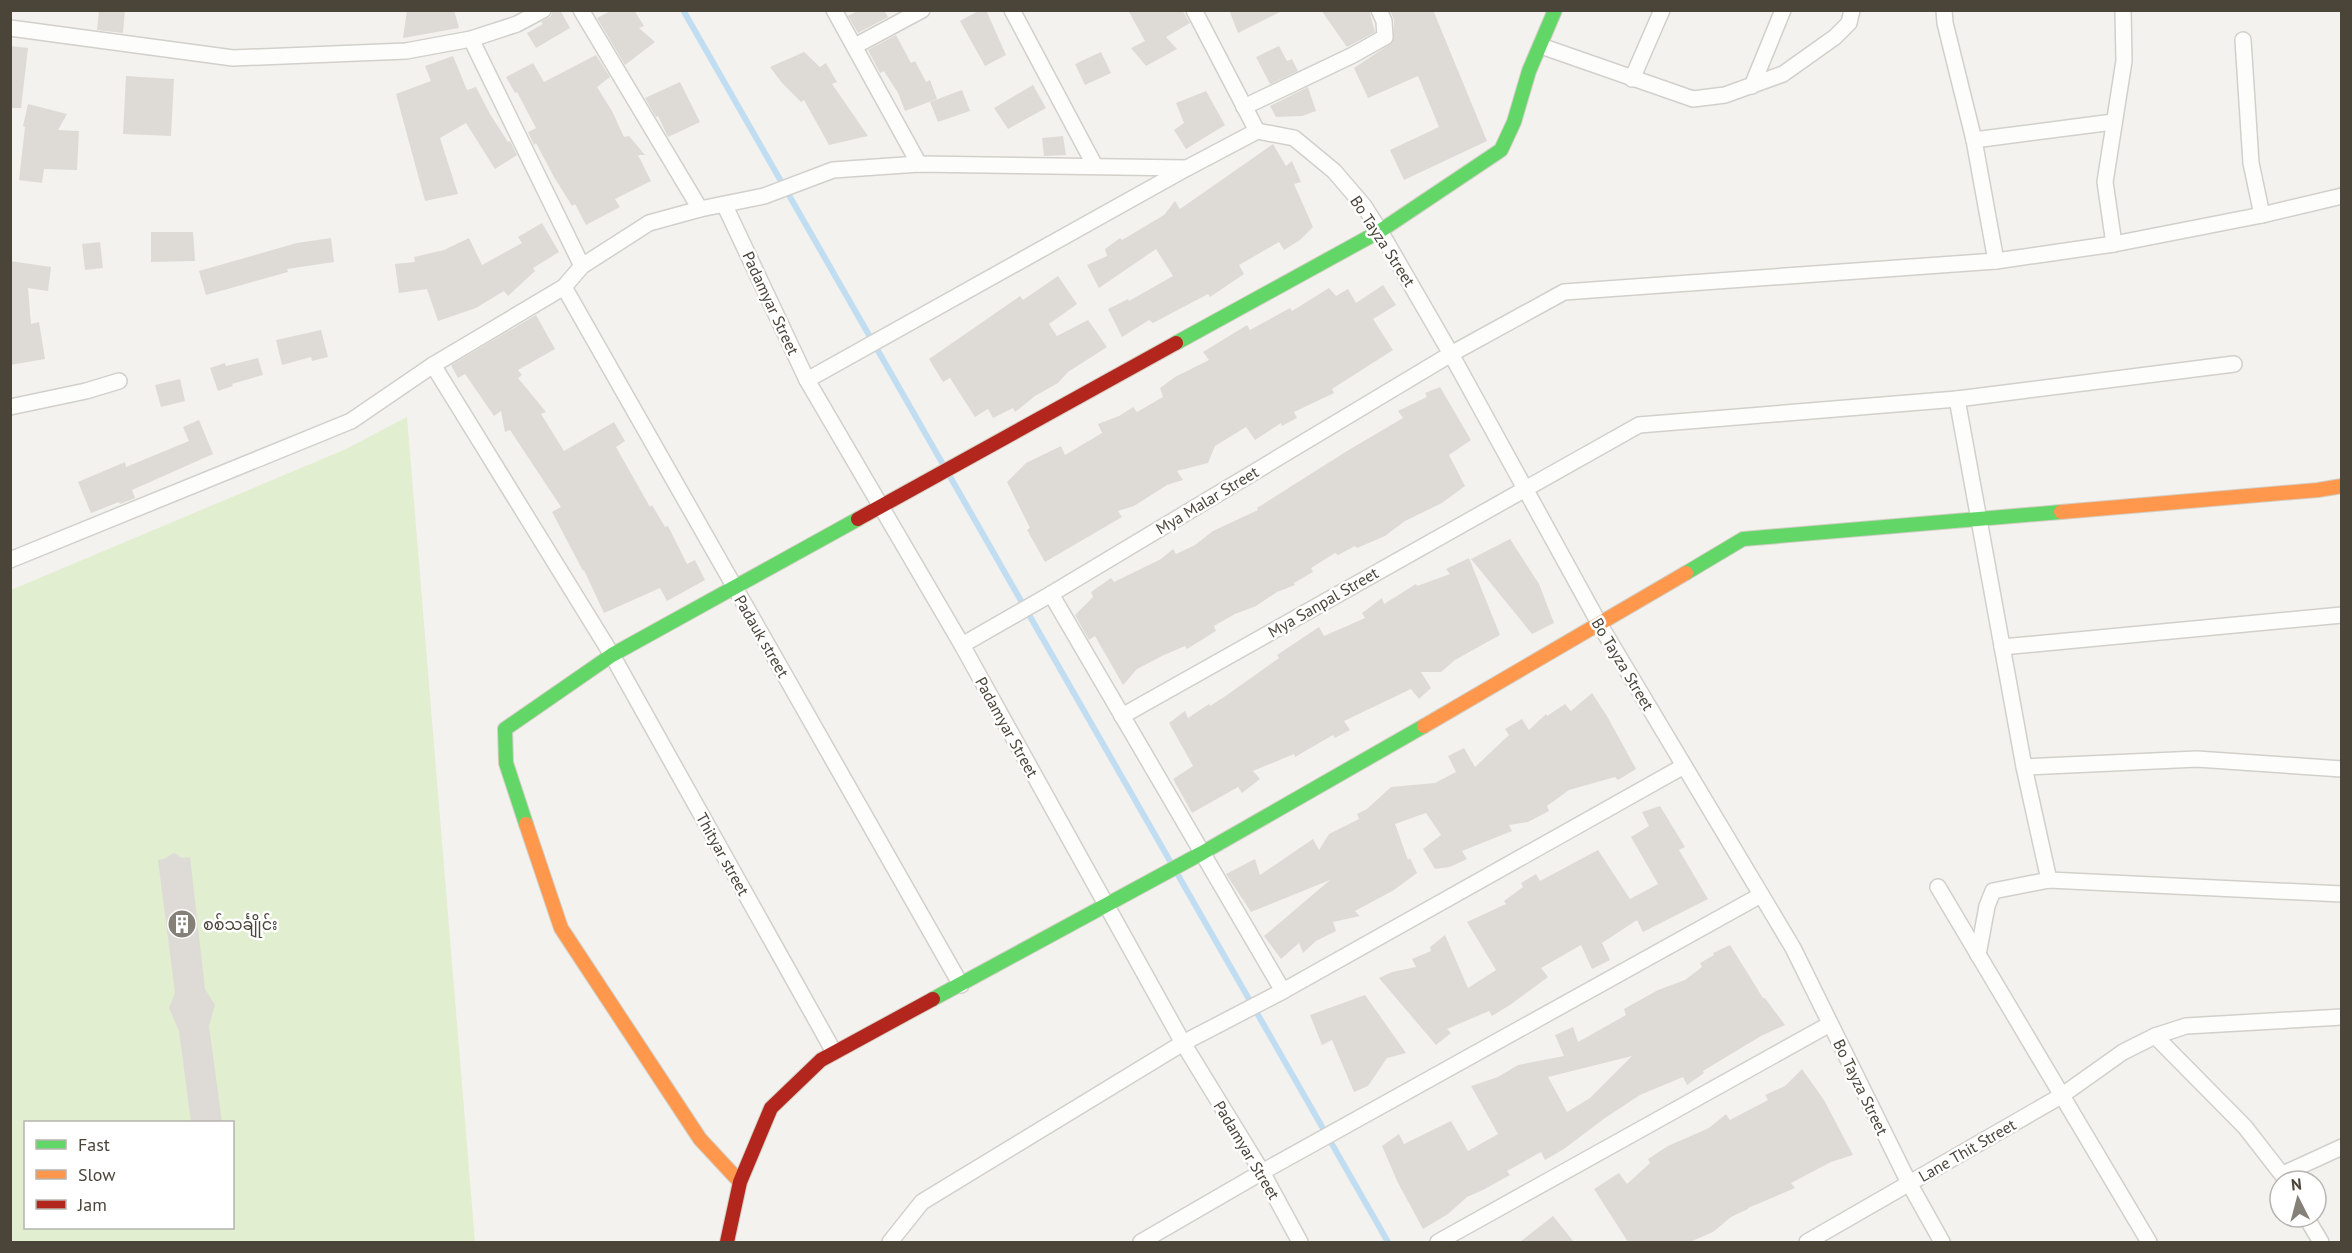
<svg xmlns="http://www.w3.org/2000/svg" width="2352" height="1253" font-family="'PT Sans','Noto Sans Myanmar',sans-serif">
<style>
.green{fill:#e1eecf;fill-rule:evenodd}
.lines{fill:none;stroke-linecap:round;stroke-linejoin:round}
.stream{stroke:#c0ddf1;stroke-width:6}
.building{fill:#dedbd6;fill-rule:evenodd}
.street-casing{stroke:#d2d0cb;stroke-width:18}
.fast-casing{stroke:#d3cfc5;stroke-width:16}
.slow-casing{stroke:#d3cfc5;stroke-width:16}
.jam-casing{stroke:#d3cfc5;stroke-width:16}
.street{stroke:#fdfdfc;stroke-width:15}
.fast{stroke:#63d668;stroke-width:14}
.slow{stroke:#ff974d;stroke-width:14}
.jam{stroke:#b3261e;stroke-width:14}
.labels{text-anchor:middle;stroke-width:5;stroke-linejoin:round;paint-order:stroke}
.street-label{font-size:16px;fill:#4b4439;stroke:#fff}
.poi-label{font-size:16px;fill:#4b4439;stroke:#fff;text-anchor:start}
</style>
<rect width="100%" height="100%" fill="#f4f2ee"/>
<path class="green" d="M 407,417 L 475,1242 L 11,1242 L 11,590 L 346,449 ZM 26,1122 L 232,1122 L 232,1228 L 26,1228 Z"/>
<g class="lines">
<polyline class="stream" points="683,10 1388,1242"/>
</g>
<g class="building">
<polygon points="99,10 125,10 123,33 97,30"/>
<polygon points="407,10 454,10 459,28 403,38"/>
<polygon points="553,10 560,10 570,28 536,48 527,33 543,24 541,22 551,16"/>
<polygon points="612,10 634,10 644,26 639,28 655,42 625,65 597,18"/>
<polygon points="859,10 884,10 888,17 858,33 848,16"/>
<polygon points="980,10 986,10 1006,55 985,66 960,21"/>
<polygon points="1128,10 1182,10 1190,23 1166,37 1177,49 1146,66 1131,48 1145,41"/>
<polygon points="1229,10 1284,10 1238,33"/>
<polygon points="1321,10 1369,10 1375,32 1347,47"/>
<polygon points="1390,10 1433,10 1487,141 1404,180 1390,150 1439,127 1418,76 1368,98 1354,68 1393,42 1394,20"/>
<polygon points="896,35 911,63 915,61 926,82 930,80 937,99 905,111 898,93 884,71 880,73 868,50"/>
<polygon points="10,46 28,48 21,108 10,108"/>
<polygon points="1279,46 1287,61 1292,59 1298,71 1270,84 1256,57"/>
<polygon points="804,52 820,67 826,63 837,82 832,84 868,136 829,145 804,100 801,102 782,83 770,67"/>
<polygon points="1101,52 1111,73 1085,85 1075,64"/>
<polygon points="596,55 610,77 597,87 612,111 624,137 629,136 645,155 638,155 651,181 615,199 620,207 586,225 575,204 572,206 554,177 536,143 534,145 528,132 536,128 517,92 515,93 506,77 533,63 544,82"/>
<polygon points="453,56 467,90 476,87 490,114 508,142 510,141 517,155 495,169 466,123 440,138 458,194 425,201 396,94 431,81 425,66"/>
<polygon points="126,76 174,79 171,136 123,134"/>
<polygon points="680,82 700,122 668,137 658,116 656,117 645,98"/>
<polygon points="1033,85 1046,108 1008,129 994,108"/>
<polygon points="1308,87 1316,111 1302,116 1276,117 1270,106"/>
<polygon points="962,90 970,111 938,122 930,102"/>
<polygon points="1206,91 1225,125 1186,149 1174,130 1184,123 1176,103"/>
<polygon points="28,104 67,114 58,130 79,131 77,170 44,169 42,183 19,180 25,127 23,126"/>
<polygon points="1063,136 1066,155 1044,156 1042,138"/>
<polygon points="1273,144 1286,166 1292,161 1301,182 1294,184 1313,227 1300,240 1284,250 1279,242 1239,265 1244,274 1210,297 1208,294 1153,323 1149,320 1122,337 1108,309 1128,299 1129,301 1173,276 1156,249 1099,288 1087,265 1107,256 1105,249 1120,238 1122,240 1164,215 1175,201 1180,209"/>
<polygon points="542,223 559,252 533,268 535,271 508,296 504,291 476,308 438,321 427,289 399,293 395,264 415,262 414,257 444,250 469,238 482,265 522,243 518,237"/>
<polygon points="151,232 193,232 195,261 151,262"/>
<polygon points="331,238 334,262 287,269 288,272 206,295 199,271 297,243"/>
<polygon points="100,242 103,268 85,270 82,244"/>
<polygon points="10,261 51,267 48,291 28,288 31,324 39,322 45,359 10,365"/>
<polygon points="1058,276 1077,304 1049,324 1057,336 1088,320 1107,347 1068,372 1058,383 1035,396 1015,412 1013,408 993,418 988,409 975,417 950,378 943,382 929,359 1020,296 1023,300"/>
<polygon points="1383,285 1396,305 1373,319 1393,350 1332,389 1334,393 1294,412 1297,418 1282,426 1281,423 1255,440 1246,427 1215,446 1208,463 1177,471 1183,480 1167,485 1134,506 1118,511 1122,517 1045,562 1027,530 1030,528 1007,482 1026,463 1061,446 1065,455 1102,433 1098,424 1119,416 1133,407 1137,412 1163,397 1160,388 1175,377 1209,360 1203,352 1247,325 1250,330 1290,308 1292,311 1329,288 1336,296 1348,289 1356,303"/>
<polygon points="536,315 555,349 518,370 522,375 518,378 546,412 541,414 564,451 614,422 625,441 616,447 650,507 652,505 665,527 668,526 687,564 695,560 705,580 667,601 660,588 604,613 584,570 583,571 552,512 561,507 510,430 505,432 501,411 494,416 465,374 458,378 451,365"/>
<polygon points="321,330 328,357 312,361 311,357 282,365 276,340"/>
<polygon points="258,358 263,375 232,384 233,386 218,391 210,368 225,363 226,366"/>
<polygon points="180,379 185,401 161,407 155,385"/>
<polygon points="1440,387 1471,440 1449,455 1465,486 1442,503 1405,521 1385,536 1357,548 1355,546 1338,555 1335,553 1311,568 1313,572 1294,583 1295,585 1277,592 1256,606 1235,614 1214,626 1216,631 1187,649 1185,646 1164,655 1137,669 1123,685 1095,636 1089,640 1075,615 1093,597 1091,592 1111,578 1114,582 1161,559 1173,549 1176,554 1195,545 1213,531 1258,510 1257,508 1347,451 1403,418 1398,411 1427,397 1425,393"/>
<polygon points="199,420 213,454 132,490 135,498 120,504 119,502 91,513 78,482 125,462 126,467 189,441 183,427"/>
<polygon points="1510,539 1539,584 1554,623 1532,634 1471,559"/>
<polygon points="1469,558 1500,635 1455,660 1441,672 1421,672 1431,688 1419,699 1411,689 1344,721 1350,730 1335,738 1333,735 1295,757 1294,754 1253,771 1260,779 1242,793 1238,787 1192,813 1173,779 1193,766 1169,723 1185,711 1188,718 1209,704 1210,706 1227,695 1279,658 1277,655 1319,627 1324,636 1365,618 1362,613 1382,598 1384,604 1416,584 1417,586 1450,574 1446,569"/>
<polygon points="1592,693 1607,716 1636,769 1618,780 1615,777 1569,790 1547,806 1549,811 1528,822 1509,825 1512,831 1462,851 1467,859 1450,867 1435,869 1423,849 1441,835 1426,813 1395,824 1408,860 1410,858 1417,873 1394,890 1355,911 1360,916 1333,922 1336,931 1316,941 1303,953 1299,943 1281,959 1264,936 1330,880 1251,912 1226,874 1255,859 1260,875 1313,839 1319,850 1329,834 1359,819 1357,814 1367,809 1391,787 1435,783 1456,772 1448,756 1464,748 1475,767 1509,735 1505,729 1522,719 1529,730 1546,714 1547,716 1565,704 1571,711"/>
<polygon points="1660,806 1685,847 1679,850 1708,899 1643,932 1637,920 1602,943 1610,960 1592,969 1581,945 1541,968 1548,977 1510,1005 1492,1016 1489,1011 1447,1029 1451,1033 1436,1045 1379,978 1392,972 1416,967 1412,959 1431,951 1430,947 1445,935 1468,988 1496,970 1467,922 1506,904 1504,901 1523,887 1521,883 1536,874 1540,881 1598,850 1630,899 1658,884 1631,837 1649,826 1642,812"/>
<polygon points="174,853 182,858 190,857 205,989 215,1005 209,1026 222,1122 191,1122 179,1031 169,1008 175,993 158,860 164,859"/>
<path d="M 1730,945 L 1763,998 L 1765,998 L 1785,1025 L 1761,1036 L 1703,1071 L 1704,1073 L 1687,1085 L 1683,1077 L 1640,1095 L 1605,1118 L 1564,1149 L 1545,1160 L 1541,1152 L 1507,1171 L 1510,1175 L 1483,1190 L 1467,1197 L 1448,1214 L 1423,1229 L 1398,1183 L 1382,1146 L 1399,1134 L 1404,1144 L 1451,1121 L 1468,1151 L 1498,1134 L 1471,1086 L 1498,1077 L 1518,1065 L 1564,1056 L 1555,1035 L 1573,1027 L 1578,1042 L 1626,1015 L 1624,1009 L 1658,990 L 1685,980 L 1702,967 L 1700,963 L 1714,955 L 1713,953 ZM 1632,1056 L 1590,1098 L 1567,1112 L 1548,1077 Z"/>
<polygon points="1365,995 1406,1053 1387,1058 1368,1086 1354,1092 1332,1040 1322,1045 1310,1015"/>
<polygon points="1802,1069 1824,1100 1853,1155 1831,1162 1791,1183 1795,1188 1748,1208 1748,1209 1731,1217 1713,1232 1690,1242 1628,1242 1594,1189 1619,1173 1627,1184 1650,1163 1648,1159 1668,1146 1709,1128 1726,1114 1730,1120 1768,1100 1765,1095 1785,1086"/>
<polygon points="1553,1216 1574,1242 1520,1242"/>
</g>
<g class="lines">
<g class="street-casing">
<g id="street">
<polyline points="581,10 700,209"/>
<polyline points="834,10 919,164"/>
<polyline points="1012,10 1095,166"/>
<polyline points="1194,10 1257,131"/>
<polyline points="1944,10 1945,23 1974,140 1996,261"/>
<polyline points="10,28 233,58 406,51 471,39 517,24 543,10"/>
<polyline points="471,39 582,266"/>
<polyline points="2243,40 2251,163 2262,215"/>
<polyline points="855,46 922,10"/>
<polyline points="1541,46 1693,99 1725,95 1783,74 1835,37 1849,23 1852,10"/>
<polyline points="1632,79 1662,10"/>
<polyline points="1752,86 1783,10"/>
<polyline points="1244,107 1353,55 1385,37 1384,21 1379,10"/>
<polyline points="1257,131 1294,138 1334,171 1364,206 1380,231 1451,354 1600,625 1793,948 1909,1183 1942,1242"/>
<polyline points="1974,140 2113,122"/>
<polyline points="725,206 807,380 962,645 1183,1043 1262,1172 1300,1242"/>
<polyline points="2114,244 2105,182 2124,61 2123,10"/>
<polyline points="564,287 961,985"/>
<polyline points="433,365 612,655 834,1052"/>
<polyline points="807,380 1187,168 1257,131"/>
<polyline points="1957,399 2024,767 2049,880"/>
<polyline points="10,407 86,391 119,381"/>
<polyline points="10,560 351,421 433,365 564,287 582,266 649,223 700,209 764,196 833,170 919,164 1187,168"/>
<polyline points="1051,594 1283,991"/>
<polyline points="962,645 1051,594 1451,354 1564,292 1996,261 2114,244 2262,215 2342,196"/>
<polyline points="2002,647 2342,615"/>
<polyline points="1122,716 1639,425 1957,399 2234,364"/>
<polyline points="2024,767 2197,759 2342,769"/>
<polyline points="1938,887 2149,1242"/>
<polyline points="1978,955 1987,906 1993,891 2049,880 2342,894"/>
<polyline points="2155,1036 2186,1026 2342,1017"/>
<polyline points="2283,1174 2342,1147"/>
<polyline points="2306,1217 2321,1242"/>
<polyline points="890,1242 922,1202 1183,1043 1283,991 1684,766"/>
<polyline points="1141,1242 1262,1172 1761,895"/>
<polyline points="1438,1242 1830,1024"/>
<polyline points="1807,1242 2061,1096 2123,1052 2155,1036 2245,1127 2287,1181"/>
</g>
</g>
<g class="fast-casing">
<g id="fast">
<polyline points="1176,343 1380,231 1501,150 1514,122 1529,71 1555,10"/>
<polyline points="1686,573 1743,539 2061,512"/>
<polyline points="526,824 506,763 505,729 612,655 858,519"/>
<polyline points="933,999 1202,853 1424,726"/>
</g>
</g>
<g class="slow-casing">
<g id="slow">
<polyline points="2061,512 2318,490 2342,486"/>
<polyline points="1424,726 1686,573"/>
<polyline points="526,824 561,928 700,1139 740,1182"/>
</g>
</g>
<g class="jam-casing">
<g id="jam">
<polyline points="858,519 1176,343"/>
<polyline points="727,1242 740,1182 771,1108 821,1060 933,999"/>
</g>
</g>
<use href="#street" class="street"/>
<use href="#fast" class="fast"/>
<use href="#slow" class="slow"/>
<use href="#jam" class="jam"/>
</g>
<defs>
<g id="building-disc" transform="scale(1.5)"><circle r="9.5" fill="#868178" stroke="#fff"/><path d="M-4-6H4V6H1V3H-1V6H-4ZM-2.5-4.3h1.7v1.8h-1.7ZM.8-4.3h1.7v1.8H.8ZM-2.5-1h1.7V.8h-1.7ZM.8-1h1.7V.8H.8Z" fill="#fff"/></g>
</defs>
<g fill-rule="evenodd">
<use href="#building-disc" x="182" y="924"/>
</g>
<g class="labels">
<g class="street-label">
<text transform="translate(1383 241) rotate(57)" y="6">Bo Tayza Street</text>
<text transform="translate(771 303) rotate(65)" y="6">Padamyar Street</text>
<text transform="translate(1207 500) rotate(-31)" y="6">Mya Malar Street</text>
<text transform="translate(1323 602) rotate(-30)" y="6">Mya Sanpal Street</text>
<text transform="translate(762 636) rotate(60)" y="6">Padauk street</text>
<text transform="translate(1623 664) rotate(59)" y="6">Bo Tayza Street</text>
<text transform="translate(1007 727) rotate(61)" y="6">Padamyar Street</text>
<text transform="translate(723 854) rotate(61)" y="6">Thityar street</text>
<text transform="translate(1861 1087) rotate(64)" y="6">Bo Tayza Street</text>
<text transform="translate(1247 1150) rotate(59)" y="6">Padamyar Street</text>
<text transform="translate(1967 1150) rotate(-30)" y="6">Lane Thit Street</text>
</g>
<g class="poi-label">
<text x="203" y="930">စစ်သင်္ချိုင်း</text>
</g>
</g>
<rect width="2352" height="1253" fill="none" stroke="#4b4439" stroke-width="24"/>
<rect x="24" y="1121" width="210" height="108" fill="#ffffff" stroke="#b7b4b0" stroke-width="1.5"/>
<rect x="36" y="1140" width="30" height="9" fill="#63d668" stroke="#b7b4b0" stroke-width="1.5"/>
<text x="78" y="1151" font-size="18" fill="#4b4439">Fast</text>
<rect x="36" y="1170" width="30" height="9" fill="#ff974d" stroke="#b7b4b0" stroke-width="1.5"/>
<text x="78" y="1181" font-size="18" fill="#4b4439">Slow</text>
<rect x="36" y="1200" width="30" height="9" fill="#b3261e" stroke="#b7b4b0" stroke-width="1.5"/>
<text x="78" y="1211" font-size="18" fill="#4b4439">Jam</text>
<g transform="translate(2298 1199) rotate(354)"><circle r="28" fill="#ffffff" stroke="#b7b4b0" stroke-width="1.5"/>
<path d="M0-4.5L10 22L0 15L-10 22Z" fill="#868178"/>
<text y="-9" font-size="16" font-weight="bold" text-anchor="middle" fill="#4b4439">N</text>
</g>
</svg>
